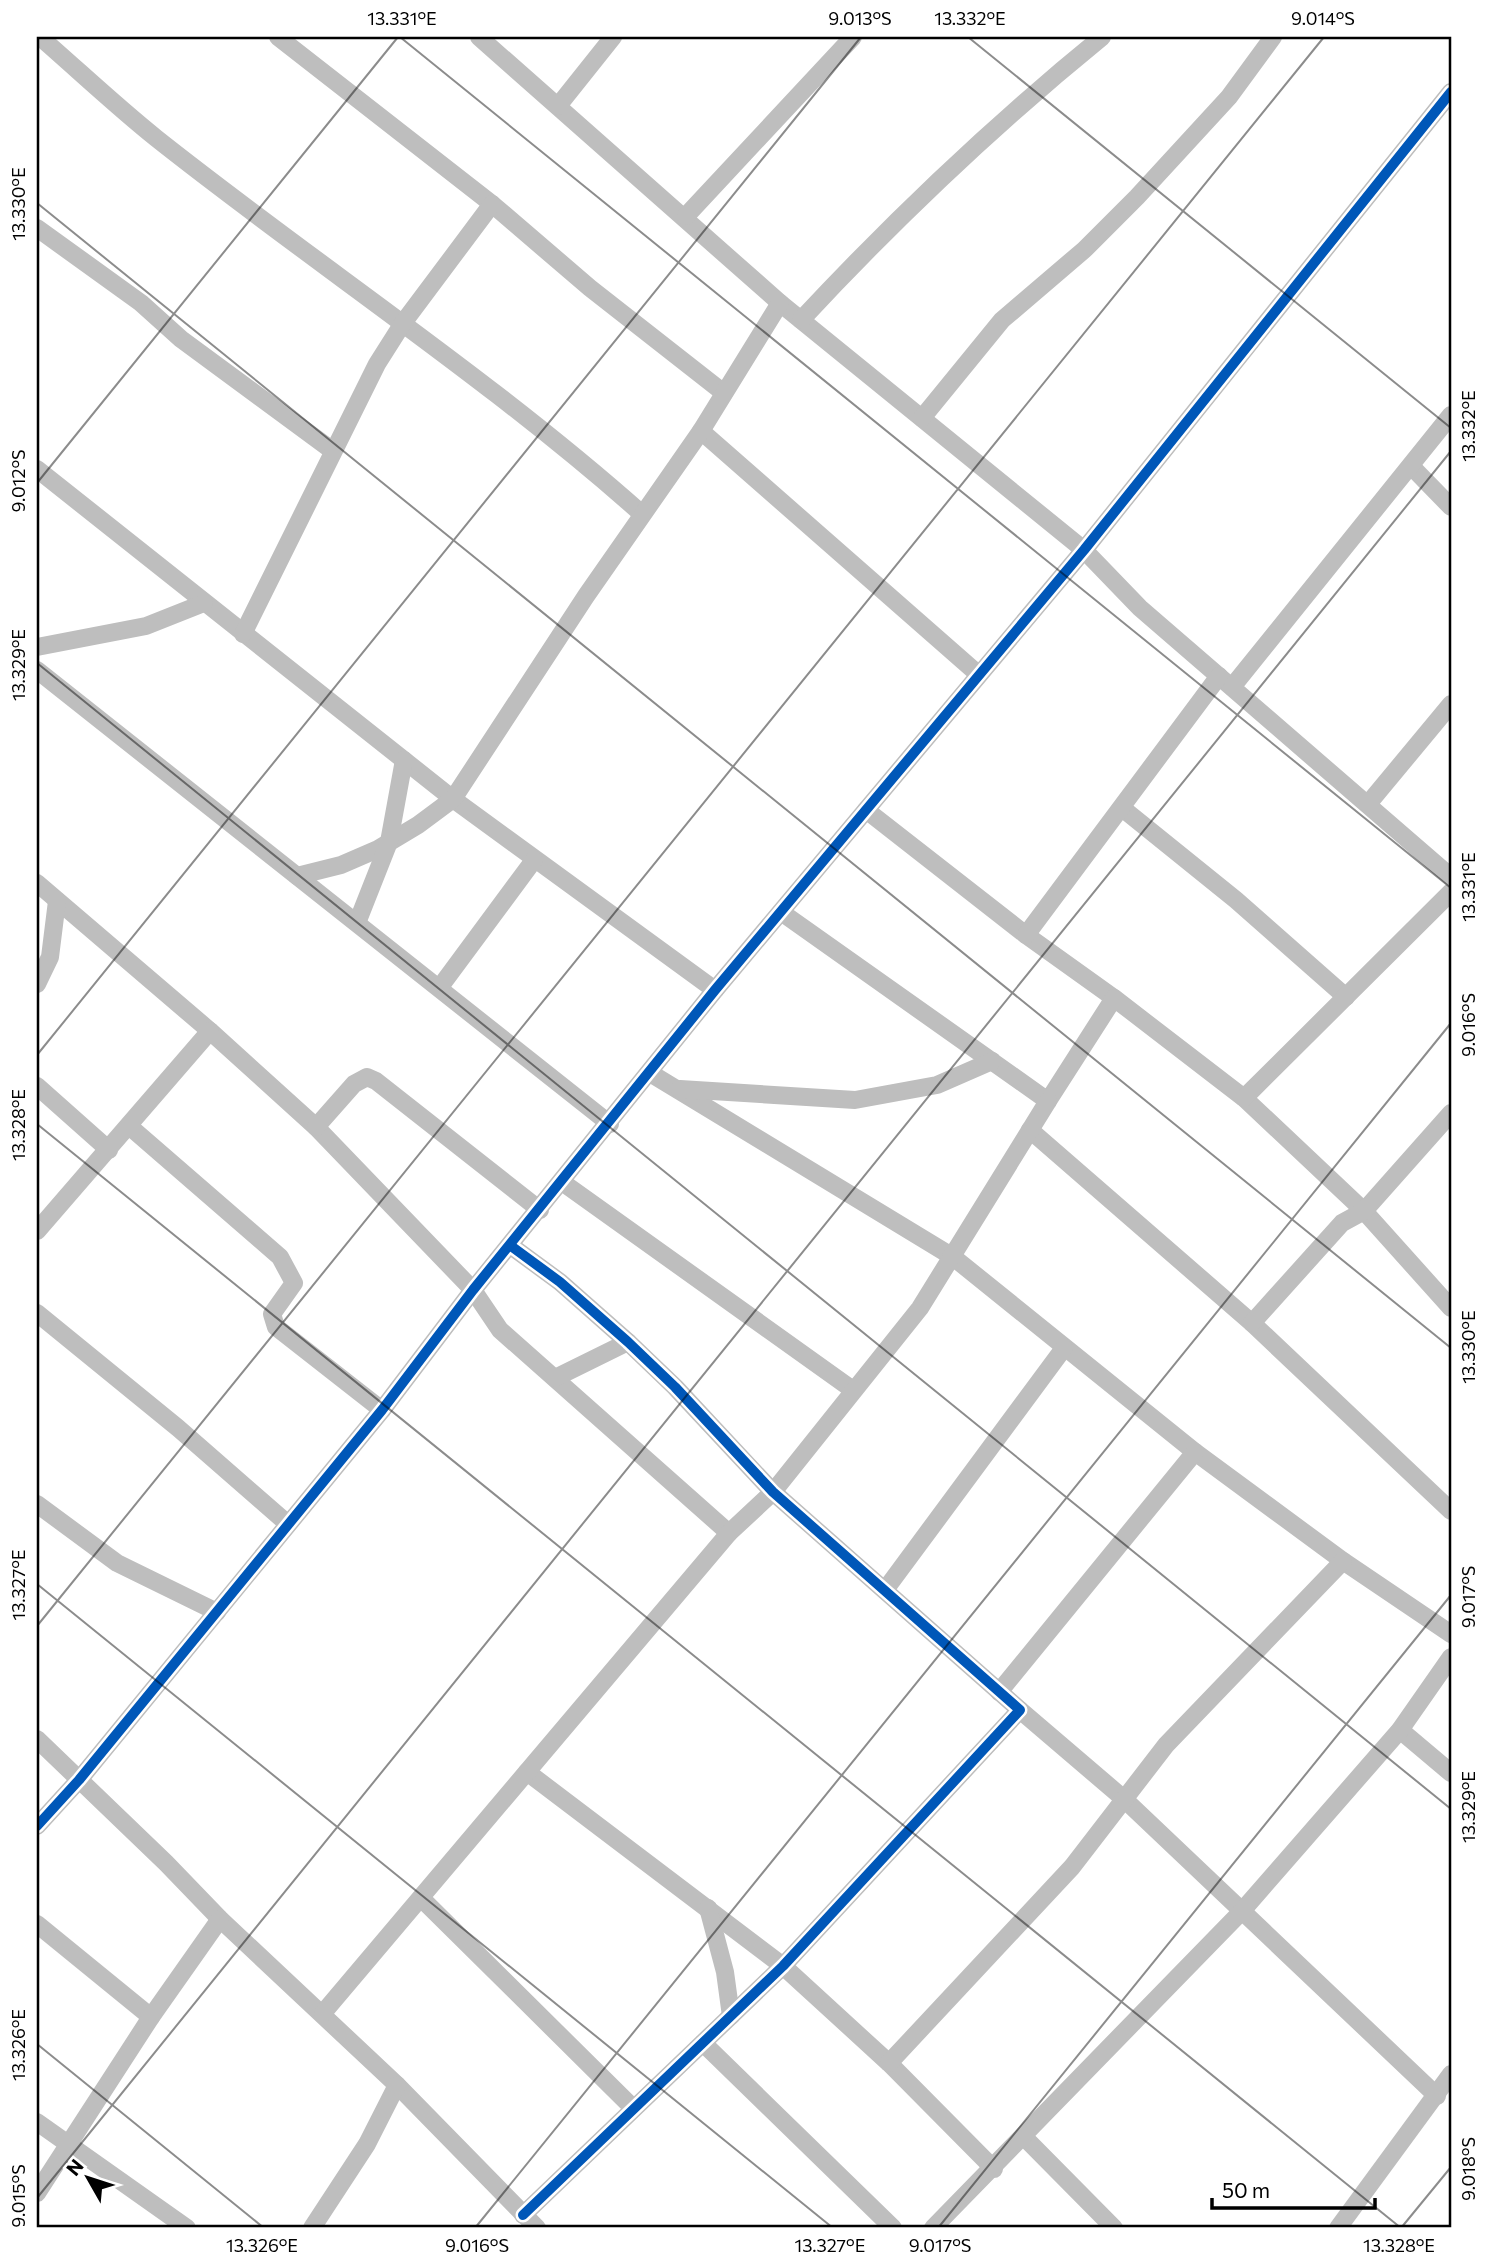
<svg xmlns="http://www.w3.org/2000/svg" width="1488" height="2265" font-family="Commissioner,sans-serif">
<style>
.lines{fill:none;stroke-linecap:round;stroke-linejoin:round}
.minor{stroke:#bebebe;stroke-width:18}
.cycleway-casing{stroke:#fff;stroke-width:15}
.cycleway{stroke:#0057b8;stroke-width:10}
.ticks{fill:none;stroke:#000;stroke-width:2;stroke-opacity:0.45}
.neatline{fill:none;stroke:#000;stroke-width:2.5}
.ticks-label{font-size:18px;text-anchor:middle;fill:#000}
</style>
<rect width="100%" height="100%" fill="#fff"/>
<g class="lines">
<g class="minor">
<path d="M 40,37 C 78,70 116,106 156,138 C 316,265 489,378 642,514"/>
<polyline points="278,37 492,204 590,288 724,393"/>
<polyline points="479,37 780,303 1084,550 1140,608 1451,877"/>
<polyline points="558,106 613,37"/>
<polyline points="686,216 853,37"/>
<polyline points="37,228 141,303 181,339 333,451"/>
<path d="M 801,320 C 895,219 995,124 1102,37"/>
<polyline points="922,418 1002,320 1084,250 1137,197 1229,97 1273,37"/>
<polyline points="701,431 978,674"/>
<polyline points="1411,466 1451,507"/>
<polyline points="37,469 453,799 715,990"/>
<polyline points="243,634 377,364 403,323 492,204"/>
<polyline points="37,647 146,626 204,603"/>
<polyline points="37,670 610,1124"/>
<polyline points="1232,687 1451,415"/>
<polyline points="1368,804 1451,704"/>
<polyline points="1122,808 1236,900 1346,997"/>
<polyline points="866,810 1026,935 1114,998"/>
<polyline points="297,876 341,865 378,849 418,825 453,799 586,596 701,431 780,303"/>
<polyline points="37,883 210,1031 316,1127 473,1290 500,1330 729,1533"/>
<polyline points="781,912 1048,1101 1114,998 1244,1098 1364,1211 1451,1308"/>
<polyline points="357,923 389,842 404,760"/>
<polyline points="1026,935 1219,676"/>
<polyline points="37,984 50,957 57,901"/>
<polyline points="440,987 534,860"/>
<polyline points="650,1073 953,1257 1195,1452 1343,1561 1451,1634"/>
<polyline points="37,1086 109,1150"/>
<polyline points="680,1089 855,1100 937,1085 992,1061"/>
<polyline points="1244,1098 1451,892"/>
<polyline points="129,1126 280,1257 294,1283 272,1314 276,1327 382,1410"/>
<polyline points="316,1127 354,1084 367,1077 376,1081 540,1210"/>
<polyline points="1030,1130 1252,1323 1451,1511"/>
<polyline points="562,1182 853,1390"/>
<polyline points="37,1231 210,1031"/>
<polyline points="511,1246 560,1282 628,1342 675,1387 773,1492 1020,1710 783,1966 523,2215"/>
<polyline points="37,1313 178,1428 288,1524"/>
<polyline points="1252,1323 1342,1223 1364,1211 1451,1113"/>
<polyline points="555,1378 628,1342"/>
<polyline points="37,1504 117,1563 217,1612"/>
<polyline points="885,1590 1064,1348"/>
<polyline points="999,1692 1195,1452"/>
<polyline points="1020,1710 1124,1799 1437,2096"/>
<polyline points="1400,1730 1451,1773"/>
<polyline points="37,1739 166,1863 220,1919 397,2085 537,2228"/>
<polyline points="527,1772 783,1966 889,2063 994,2169"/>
<polyline points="37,1826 79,1780 382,1410 473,1290 715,990 1084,550 1451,92"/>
<polyline points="422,1899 633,2108"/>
<polyline points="708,1908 725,1972 731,2016"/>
<polyline points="37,1924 151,2017"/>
<polyline points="323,2013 729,1533 773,1492 920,1308 1048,1101"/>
<polyline points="703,2043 893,2228"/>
<polyline points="889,2063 1072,1867 1166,1745 1343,1561"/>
<polyline points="37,2122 187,2228"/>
<polyline points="1024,2137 1114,2228"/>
<polyline points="37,2193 151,2017 220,1919"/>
<polyline points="312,2228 367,2144 397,2085"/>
<polyline points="933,2228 1242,1911 1400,1730 1451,1657"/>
<polyline points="1338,2228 1451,2074"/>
</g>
<g class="cycleway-casing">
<g id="cycleway">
<polyline points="511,1246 560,1282 628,1342 675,1387 773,1492 1020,1710 783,1966 523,2215"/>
<polyline points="37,1826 79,1780 382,1410 473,1290 715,990 1084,550 1451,92"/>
</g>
</g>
<use href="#cycleway" class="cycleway"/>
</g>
<path class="ticks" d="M 400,37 L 1451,888M 968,37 L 1451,428M 37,203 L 1451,1348M 37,483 L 398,37M 37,663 L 1451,1809M 37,1055 L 861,37M 37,1124 L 1401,2228M 37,1584 L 833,2228M 37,1626 L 1324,37M 37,2044 L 264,2228M 37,2198 L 1451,451M 475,2228 L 1451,1023M 938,2228 L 1451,1595M 1401,2228 L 1451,2167"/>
<rect width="1488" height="2265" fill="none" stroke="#ffffff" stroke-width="77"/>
<g transform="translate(88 2178) rotate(309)" stroke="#ffffff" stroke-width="5" paint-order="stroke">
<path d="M0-5L12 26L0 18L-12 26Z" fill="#000000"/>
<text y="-10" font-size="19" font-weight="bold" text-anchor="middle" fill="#000000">N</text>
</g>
<path d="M1212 2198v10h163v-10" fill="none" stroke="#000000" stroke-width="3.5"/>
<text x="1222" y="2198" font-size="21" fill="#000000" stroke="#ffffff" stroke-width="5" paint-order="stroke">50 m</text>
<rect x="38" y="38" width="1412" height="2188" class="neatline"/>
<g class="ticks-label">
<text x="402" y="25">13.331°E</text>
<text x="860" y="25">9.013°S</text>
<text x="970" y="25">13.332°E</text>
<text x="1323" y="25">9.014°S</text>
<text transform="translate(19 204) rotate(-90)" y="6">13.330°E</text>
<text transform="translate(1469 426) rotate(-90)" y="6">13.332°E</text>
<text transform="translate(19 481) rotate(-90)" y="6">9.012°S</text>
<text transform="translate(19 665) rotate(-90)" y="6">13.329°E</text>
<text transform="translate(1469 887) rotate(-90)" y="6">13.331°E</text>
<text transform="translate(1469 1025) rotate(-90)" y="6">9.016°S</text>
<text transform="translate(19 1125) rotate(-90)" y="6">13.328°E</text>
<text transform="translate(1469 1347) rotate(-90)" y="6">13.330°E</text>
<text transform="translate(19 1585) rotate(-90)" y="6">13.327°E</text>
<text transform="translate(1469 1597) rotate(-90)" y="6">9.017°S</text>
<text transform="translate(1469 1807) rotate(-90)" y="6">13.329°E</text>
<text transform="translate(19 2045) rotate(-90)" y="6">13.326°E</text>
<text transform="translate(1469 2169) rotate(-90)" y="6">9.018°S</text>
<text transform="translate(19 2196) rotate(-90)" y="6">9.015°S</text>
<text x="262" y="2252">13.326°E</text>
<text x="477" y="2252">9.016°S</text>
<text x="830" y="2252">13.327°E</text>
<text x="940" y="2252">9.017°S</text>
<text x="1399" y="2252">13.328°E</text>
</g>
</svg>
